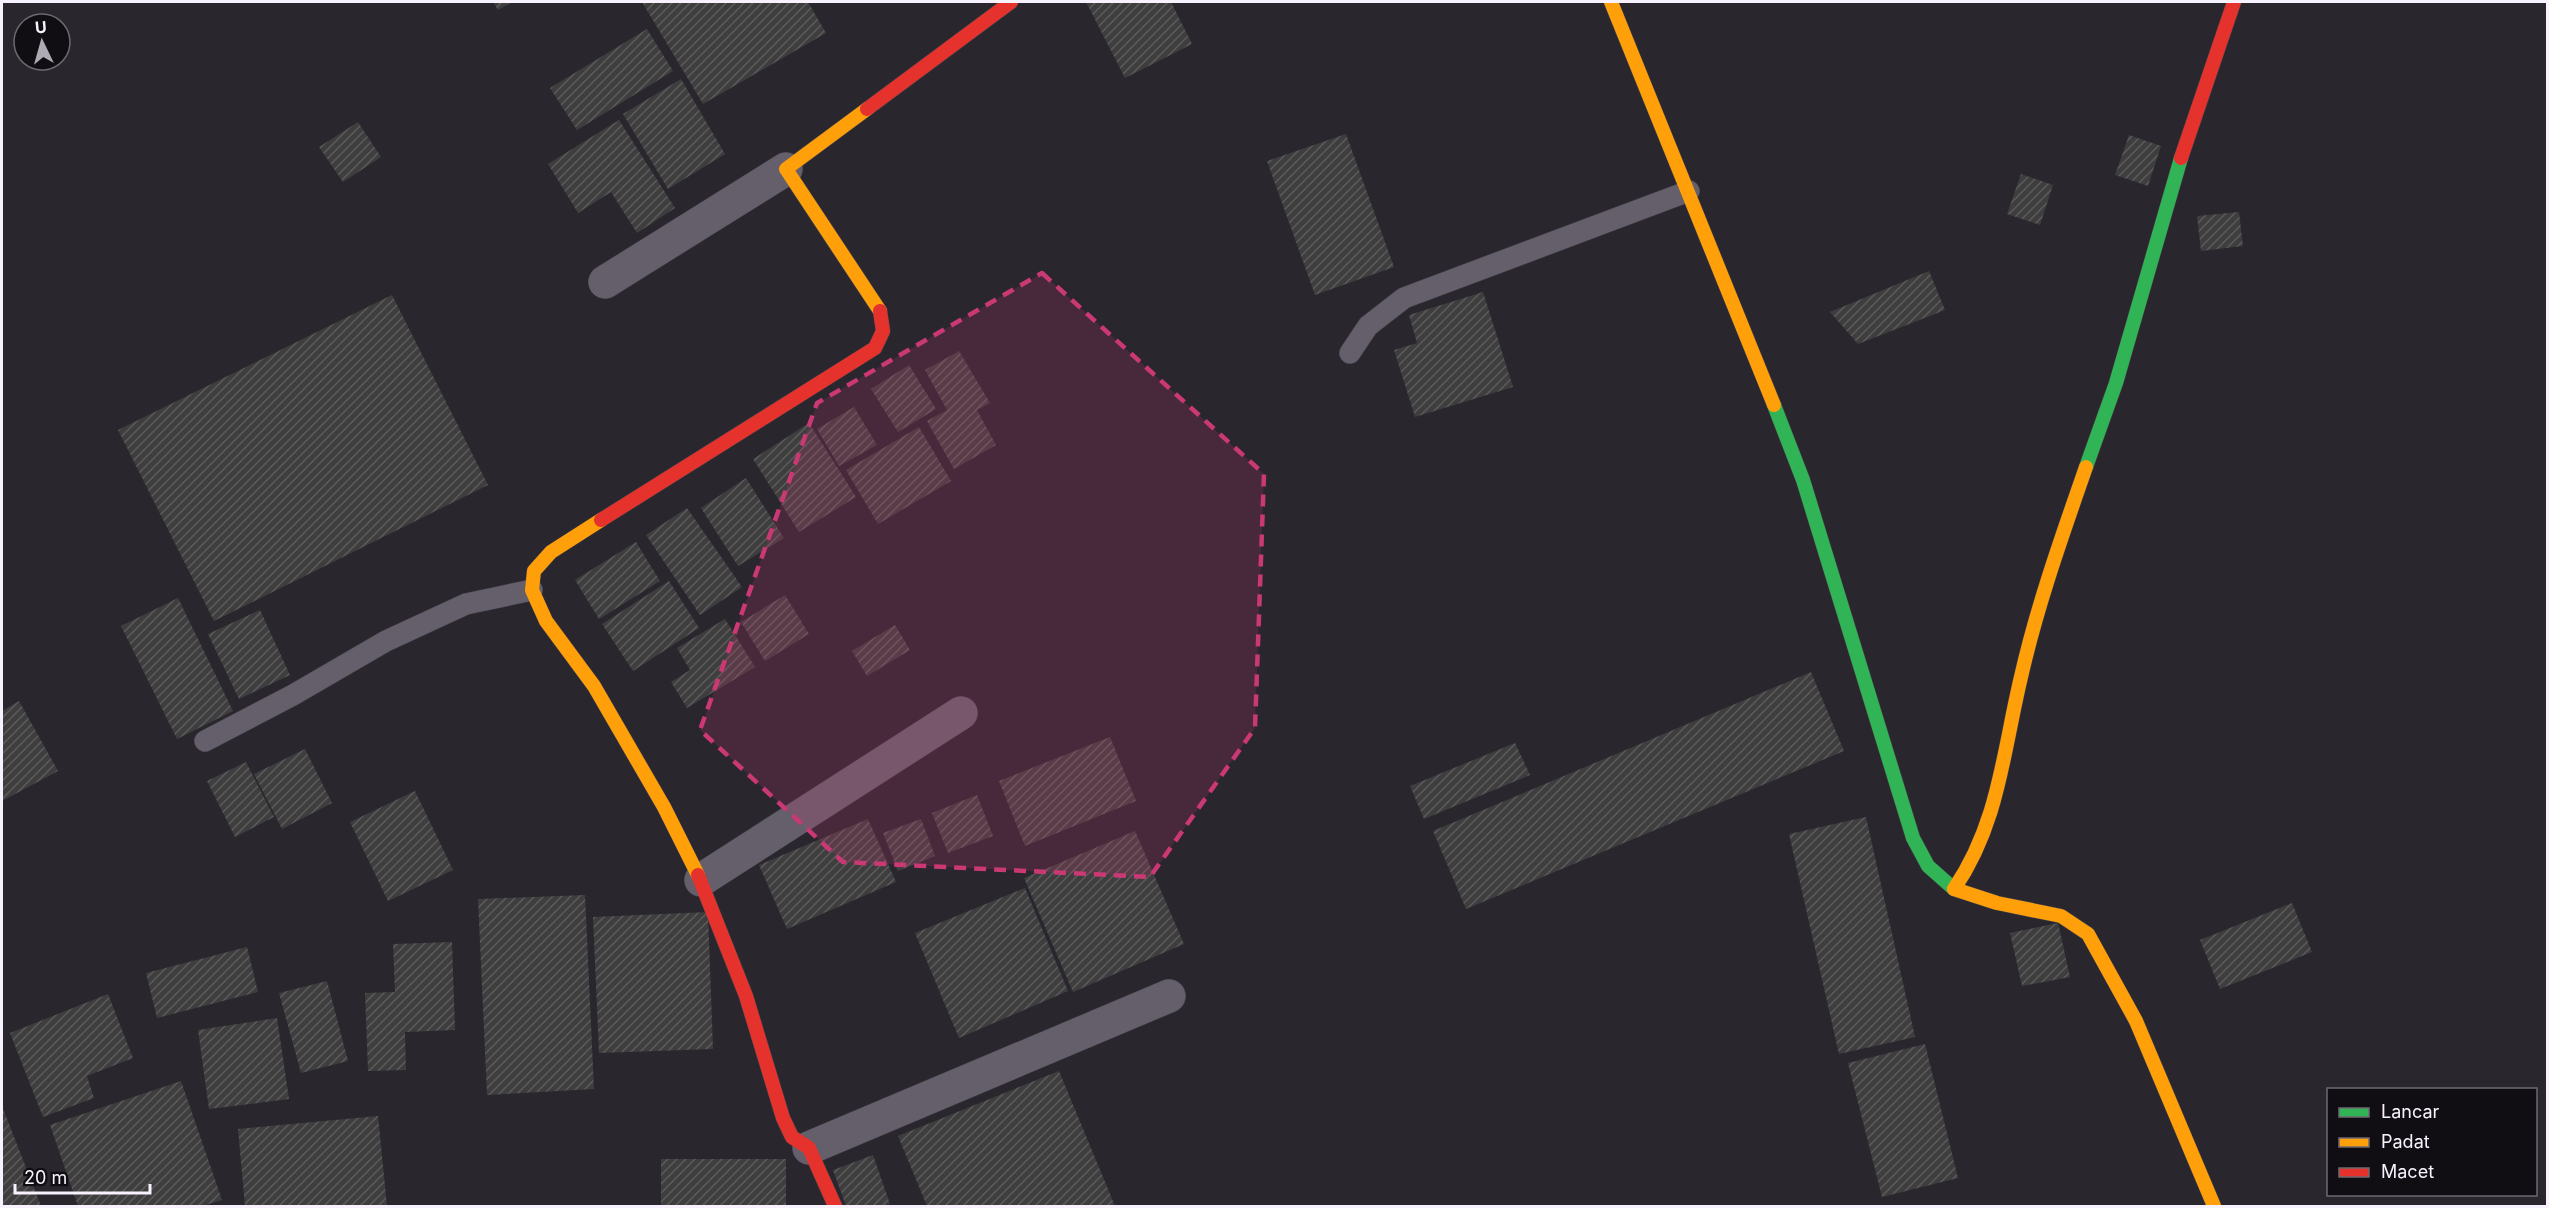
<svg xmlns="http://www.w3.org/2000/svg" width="2549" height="1208" font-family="Inter,sans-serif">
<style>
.building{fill:url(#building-hatch)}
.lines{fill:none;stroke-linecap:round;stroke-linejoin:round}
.lane-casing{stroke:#46434a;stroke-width:22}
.street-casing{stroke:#46434a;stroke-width:34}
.fast-casing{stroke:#46434a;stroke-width:15}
.slow-casing{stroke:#46434a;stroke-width:15}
.jam-casing{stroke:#46434a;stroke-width:15}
.lane{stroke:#655f6c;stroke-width:21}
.street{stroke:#655f6c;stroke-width:33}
.fast{stroke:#30b455;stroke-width:14}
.slow{stroke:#ff9f0a;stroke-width:14}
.jam{stroke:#e5322d;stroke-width:14}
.marked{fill:#ca3973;fill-opacity:0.2;stroke:#ca3973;stroke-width:4.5;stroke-dasharray:12 8;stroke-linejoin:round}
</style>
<defs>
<pattern id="building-hatch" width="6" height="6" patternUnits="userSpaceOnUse" patternTransform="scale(1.5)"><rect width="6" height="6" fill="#3f3e3e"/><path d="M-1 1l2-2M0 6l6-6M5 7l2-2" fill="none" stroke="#5c5a5b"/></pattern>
</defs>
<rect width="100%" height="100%" fill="#29262e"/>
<g class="building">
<polygon points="493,2 512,2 498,10"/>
<polygon points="642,2 808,2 826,33 703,104"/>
<polygon points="1086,2 1171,2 1192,44 1125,78"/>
<polygon points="647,29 673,71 577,130 550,88"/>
<polygon points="681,79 725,154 668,189 623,114"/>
<polygon points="619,120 675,208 637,233 611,192 578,213 548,164"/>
<polygon points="358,122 381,157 343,182 319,147"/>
<polygon points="1346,134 1394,267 1315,295 1267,161"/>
<polygon points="2129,135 2161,146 2148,186 2115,175"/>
<polygon points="2021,174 2053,185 2040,225 2007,214"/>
<polygon points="2239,212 2243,246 2201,251 2197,216"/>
<polygon points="1929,271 1945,310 1858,344 1830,312"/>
<polygon points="1483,292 1513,387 1415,417 1394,350 1417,343 1409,315"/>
<polygon points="392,295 488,485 214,621 118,430"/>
<polygon points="959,351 990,403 977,410 996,445 954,469 927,421 947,410 925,370"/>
<polygon points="909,365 936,409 898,432 871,389"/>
<polygon points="854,407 877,445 839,466 817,429"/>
<polygon points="809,423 856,497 799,532 753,459"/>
<polygon points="919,427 951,481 878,524 846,470"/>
<polygon points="746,478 784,538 738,566 701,508"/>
<polygon points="687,508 742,587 700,615 646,535"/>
<polygon points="636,542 660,581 599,619 575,580"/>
<polygon points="669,581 699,628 633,671 602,624"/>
<polygon points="785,595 809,634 765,661 741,622"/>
<polygon points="178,598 233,711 177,739 121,626"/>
<polygon points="260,610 290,675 239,699 208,634"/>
<polygon points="725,619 755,667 687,708 671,682 690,670 677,648"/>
<polygon points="895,625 910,650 867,676 852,651"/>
<polygon points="1811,672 1844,751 1466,909 1433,831"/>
<polygon points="19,701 58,771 2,801 2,711"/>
<polygon points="1110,737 1136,801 1025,846 999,781"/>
<polygon points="1515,743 1530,775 1424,819 1410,786"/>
<polygon points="305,749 332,803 282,829 254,774"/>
<polygon points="246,762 274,817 235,837 207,781"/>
<polygon points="415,791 453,870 388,901 350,822"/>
<polygon points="977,795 993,836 948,853 932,813"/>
<polygon points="1866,817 1915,1037 1839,1054 1789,834"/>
<polygon points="868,819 896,882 787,929 759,865"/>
<polygon points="921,819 935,856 898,871 883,833"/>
<polygon points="1135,831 1184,944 1073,992 1024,878"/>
<polygon points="1025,888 1068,991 959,1038 915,933"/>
<polygon points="585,895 594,1089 487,1095 478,899"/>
<polygon points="2292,903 2312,952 2220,989 2200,940"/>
<polygon points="708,912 713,1049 599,1053 593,917"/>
<polygon points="2058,923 2070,977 2022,986 2010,933"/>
<polygon points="452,942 455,1030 405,1032 406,1070 368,1071 365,993 395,992 393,944"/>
<polygon points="247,947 258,992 157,1018 146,973"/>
<polygon points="327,981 348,1061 301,1073 279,993"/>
<polygon points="108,994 133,1058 87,1076 94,1098 43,1117 10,1033"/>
<polygon points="277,1018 289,1099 209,1109 198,1030"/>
<polygon points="1925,1044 1958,1178 1882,1197 1848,1063"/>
<polygon points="1059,1071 1115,1206 927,1206 898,1136"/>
<polygon points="181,1081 222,1200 202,1206 78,1206 50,1125"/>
<polygon points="2,1106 41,1206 2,1206"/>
<polygon points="378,1116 387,1206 245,1206 238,1129"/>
<polygon points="873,1155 890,1204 882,1206 846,1206 833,1170"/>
<rect x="661" y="1159" width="125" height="47"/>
</g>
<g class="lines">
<g class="lane-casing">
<g id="lane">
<polyline points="1350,353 1368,326 1404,298 1689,191"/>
<polyline points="205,741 293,695 386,641 466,604 532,590"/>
</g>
</g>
<g class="street-casing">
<g id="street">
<polyline points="605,282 786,169"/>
<polyline points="701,880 961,713"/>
<polyline points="809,1148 1169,996"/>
</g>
</g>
<g class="fast-casing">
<g id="fast">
<polyline points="1774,405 1803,480 1913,838 1928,866 1954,889"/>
<polyline points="2086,467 2116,383 2181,158"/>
</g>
</g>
<g class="slow-casing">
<g id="slow">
<polyline points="1611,2 1774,405"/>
<polyline points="867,109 786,169 880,311"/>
<polyline points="601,520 551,552 534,571 532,590 546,621 594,686 664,807 698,875"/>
<polyline points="1954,889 1997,903 2061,916 2088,934 2136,1021 2214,1206"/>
<path d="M 1954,889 C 1999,823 2003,752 2021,677 C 2037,606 2062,536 2086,467"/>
</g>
</g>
<g class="jam-casing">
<g id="jam">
<polyline points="867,109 1011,2"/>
<polyline points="2181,158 2234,2"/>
<polyline points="601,520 875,348 883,331 880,311"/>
<polyline points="698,875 746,996 783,1118 792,1137 809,1148 835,1206"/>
</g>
</g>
<use href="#lane" class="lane"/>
<use href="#street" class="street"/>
<use href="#fast" class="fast"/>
<use href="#slow" class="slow"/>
<use href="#jam" class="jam"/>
</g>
<path class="marked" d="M 1042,273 L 1264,474 L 1255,728 L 1150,877 L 843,862 L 700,730 L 817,403 Z"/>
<rect width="2549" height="1208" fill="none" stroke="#f7f2fd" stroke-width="6"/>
<rect x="2327" y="1088" width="210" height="108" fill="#100d13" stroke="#6c6971" stroke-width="1.5"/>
<rect x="2339" y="1108" width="30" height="9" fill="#30b455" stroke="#6c6971" stroke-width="1.5"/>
<text x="2381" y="1118" font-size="18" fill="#f7f2fd">Lancar</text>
<rect x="2339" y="1138" width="30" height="9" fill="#ff9f0a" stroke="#6c6971" stroke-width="1.5"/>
<text x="2381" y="1148" font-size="18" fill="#f7f2fd">Padat</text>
<rect x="2339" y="1168" width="30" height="9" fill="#e5322d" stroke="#6c6971" stroke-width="1.5"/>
<text x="2381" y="1178" font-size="18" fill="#f7f2fd">Macet</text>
<g transform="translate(42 42) rotate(355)"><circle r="28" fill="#100d13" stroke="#6c6971" stroke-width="1.5"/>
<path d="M0-4.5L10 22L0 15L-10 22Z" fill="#afabb5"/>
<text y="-9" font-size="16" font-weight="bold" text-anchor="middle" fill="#f7f2fd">U</text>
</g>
<path d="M15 1184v9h135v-9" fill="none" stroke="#f7f2fd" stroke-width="3"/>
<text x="24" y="1184" font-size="18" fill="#f7f2fd" stroke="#100d13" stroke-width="4.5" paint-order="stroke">20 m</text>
</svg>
